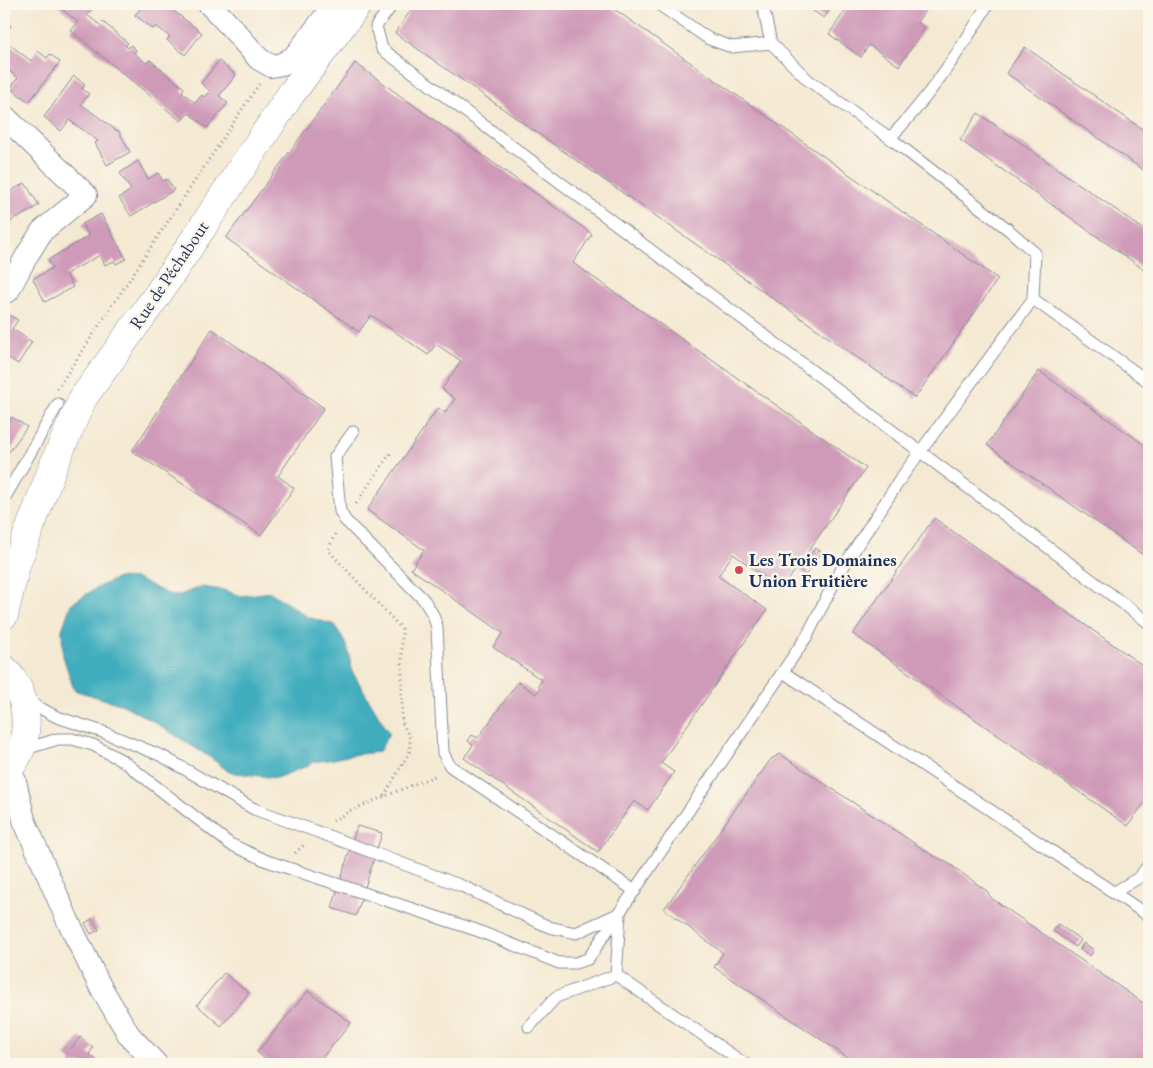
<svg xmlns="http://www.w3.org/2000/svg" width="1153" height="1068" font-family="'EB Garamond',serif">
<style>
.water{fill:#40adbe;stroke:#2e6e8e}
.building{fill:#cf9ab8}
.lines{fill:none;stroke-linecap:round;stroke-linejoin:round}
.service-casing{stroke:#888c98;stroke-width:13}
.minor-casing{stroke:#888c98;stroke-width:24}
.tertiary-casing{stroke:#888c98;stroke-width:29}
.path{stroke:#888c98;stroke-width:3;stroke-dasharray:1 4;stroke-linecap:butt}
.service{stroke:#fff;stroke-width:11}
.minor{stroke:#fff;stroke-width:22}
.tertiary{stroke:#fff;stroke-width:28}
.poi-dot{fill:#d1495b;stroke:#fbf7ec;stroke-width:2}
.labels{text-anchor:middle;stroke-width:5;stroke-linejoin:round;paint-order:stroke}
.street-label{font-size:18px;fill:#1b2f5e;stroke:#fbf7ec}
.poi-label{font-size:18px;font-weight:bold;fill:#1b2f5e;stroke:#fbf7ec;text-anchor:start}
</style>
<rect width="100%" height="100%" fill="#fbf7ec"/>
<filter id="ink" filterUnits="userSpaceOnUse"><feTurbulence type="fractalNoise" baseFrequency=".02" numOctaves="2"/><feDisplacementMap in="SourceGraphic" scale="10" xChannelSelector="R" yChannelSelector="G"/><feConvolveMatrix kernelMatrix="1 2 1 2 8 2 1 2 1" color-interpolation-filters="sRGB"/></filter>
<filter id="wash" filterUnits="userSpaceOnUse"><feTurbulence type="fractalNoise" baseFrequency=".0096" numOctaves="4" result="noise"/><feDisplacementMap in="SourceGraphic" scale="20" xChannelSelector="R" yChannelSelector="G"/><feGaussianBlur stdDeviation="1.12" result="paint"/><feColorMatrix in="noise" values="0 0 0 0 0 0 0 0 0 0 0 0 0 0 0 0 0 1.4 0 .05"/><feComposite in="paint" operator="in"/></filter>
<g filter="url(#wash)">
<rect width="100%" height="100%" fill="#f4e9d2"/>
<polygon class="water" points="118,578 137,579 168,594 180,595 201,587 223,590 242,596 270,592 308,617 335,625 347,646 353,673 389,733 379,752 351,755 334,759 314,762 305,767 276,778 229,772 211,758 151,720 123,705 74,690 63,656 62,630 71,604 98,587"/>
<g id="blocks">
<g class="building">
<polygon points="60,4 90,4 94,7 87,15 100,25 103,22 128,43 125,46 128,48 131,45 136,50 134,53 146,63 150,60 156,65 184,88 182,92 195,103 202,95 204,97 210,91 201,83 219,61 236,75 219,96 228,103 207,128 189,113 181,121 71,31 78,22 58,6"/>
<polygon points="144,4 165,4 202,33 185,55 167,40 170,37 156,26 153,29 135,15"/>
<polygon points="415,4 607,4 998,279 915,398 395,33"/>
<polygon points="803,4 834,4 824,18"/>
<polygon points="850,4 930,4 917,22 925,28 899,66 869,45 861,57 829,34"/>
<polygon points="4,20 11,26 4,36"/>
<polygon points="4,40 31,61 38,51 47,58 50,54 60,62 29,102 10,88 18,78 4,67"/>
<polygon points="1025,47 1149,134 1149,174 1006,73"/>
<polygon points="355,63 592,234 573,263 866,468 782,589 733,554 718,576 767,610 661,763 674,772 648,810 634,801 598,852 464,758 473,745 468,741 472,735 478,738 518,682 536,694 540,688 538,686 542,680 493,647 503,633 411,569 424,550 367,510 438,408 445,413 455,399 442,389 461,361 436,344 428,355 371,315 359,332 226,238"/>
<polygon points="74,76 85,84 82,89 89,94 81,104 117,131 118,130 130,152 107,165 95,143 98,141 86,132 69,120 61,131 44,117"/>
<polygon points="978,113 1149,233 1149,273 960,140"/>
<polygon points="138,161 148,179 158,173 163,181 167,179 174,190 131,216 119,198 131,190 120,173"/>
<polygon points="25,183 39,205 18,218 16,216 4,231 4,199 5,198 4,195"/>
<polygon points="101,214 126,259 116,264 114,261 105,265 100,255 91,260 66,274 73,287 45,302 33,279 53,268 48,260 89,236 82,224"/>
<polygon points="4,312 18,320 12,329 32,342 18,364 4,355"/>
<polygon points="212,329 324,408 278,476 294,488 261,535 132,451"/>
<polygon points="1039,371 1149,448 1149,559 987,445"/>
<polygon points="12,417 27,427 4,459 4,429"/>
<polygon points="934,518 1149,670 1149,796 1128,826 853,634"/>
<polygon points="815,548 822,552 806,575 799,570"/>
<polygon points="780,754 932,855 945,861 987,891 991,898 1149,1007 1149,1064 857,1064 714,967 723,953 664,909 771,759"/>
<polygon points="357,826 382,833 356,916 332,908"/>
<polygon points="92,919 99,930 91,934 85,923"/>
<polygon points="1058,924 1081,940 1076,947 1053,931"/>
<polygon points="1084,943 1094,950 1090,956 1080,949"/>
<polygon points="224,973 249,993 221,1026 197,1005"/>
<polygon points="308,991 351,1023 317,1064 271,1064 257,1052"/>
<polygon points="80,1037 93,1048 89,1054 99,1062 97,1064 75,1064 65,1056"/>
</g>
</g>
</g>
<g filter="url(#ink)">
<use href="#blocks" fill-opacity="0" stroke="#888c98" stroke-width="1"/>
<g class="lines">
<g class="service-casing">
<g id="service">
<polyline points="393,4 376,26 382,49 1149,623"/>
<polyline points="658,4 709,39 732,47 771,43"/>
<polyline points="767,4 764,11 771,43 808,80 890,138 1009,230 1035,253 1033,299 1149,382"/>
<path d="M 890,138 C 929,98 960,51 988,4"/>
<polyline points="353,432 335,457 340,511 345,520 424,600 433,615 437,627 443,753 450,766 635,891"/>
<polyline points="4,499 58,404"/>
<polyline points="783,672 1149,916"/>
<polyline points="25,700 57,717 103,732 162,756 254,809 318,832 462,886 549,927 576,933 618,914"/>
<polyline points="22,750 58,739 72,739 93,745 123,761 230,844 267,861 476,930 559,963 575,963 588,959 807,636 838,575 903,475 1033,299"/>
<polyline points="1113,893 1140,877 1149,864"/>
<polyline points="620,915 616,975 745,1064"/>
<polyline points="529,1027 556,997 616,975"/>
</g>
</g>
<g class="minor-casing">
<g id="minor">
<polyline points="209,4 231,27 259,59 271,66 282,64 294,57 335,4"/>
<polyline points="4,116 86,195 42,231 26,257 8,291"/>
<polyline points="9,769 15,781 24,820 68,921 99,984 129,1035 156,1064"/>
</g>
</g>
<g class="tertiary-casing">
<g id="tertiary">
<polyline points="4,615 16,565 54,464 83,398 158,294 291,94 358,4"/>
<path d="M 4,669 C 32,696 34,747 4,773"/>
</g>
</g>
<g class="path">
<polyline points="57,389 259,84"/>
<polyline points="356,504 392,451"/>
<polyline points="335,534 328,550 402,629 402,722 410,738 410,751 383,798"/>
<polyline points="333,821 349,811 437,775"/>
<polyline points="295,853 305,844"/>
</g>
<use href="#service" class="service"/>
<use href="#minor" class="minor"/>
<use href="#tertiary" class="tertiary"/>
</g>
</g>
<circle class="poi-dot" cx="739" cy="570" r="5"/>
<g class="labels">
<g class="street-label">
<text transform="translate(169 275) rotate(-56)" y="6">Rue de Péchabout</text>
</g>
<g class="poi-label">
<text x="749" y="566">Les Trois Domaines<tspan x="749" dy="21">Union Fruitière</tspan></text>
</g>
</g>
<rect width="1153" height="1068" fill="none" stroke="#fbf7ec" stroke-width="20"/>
</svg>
